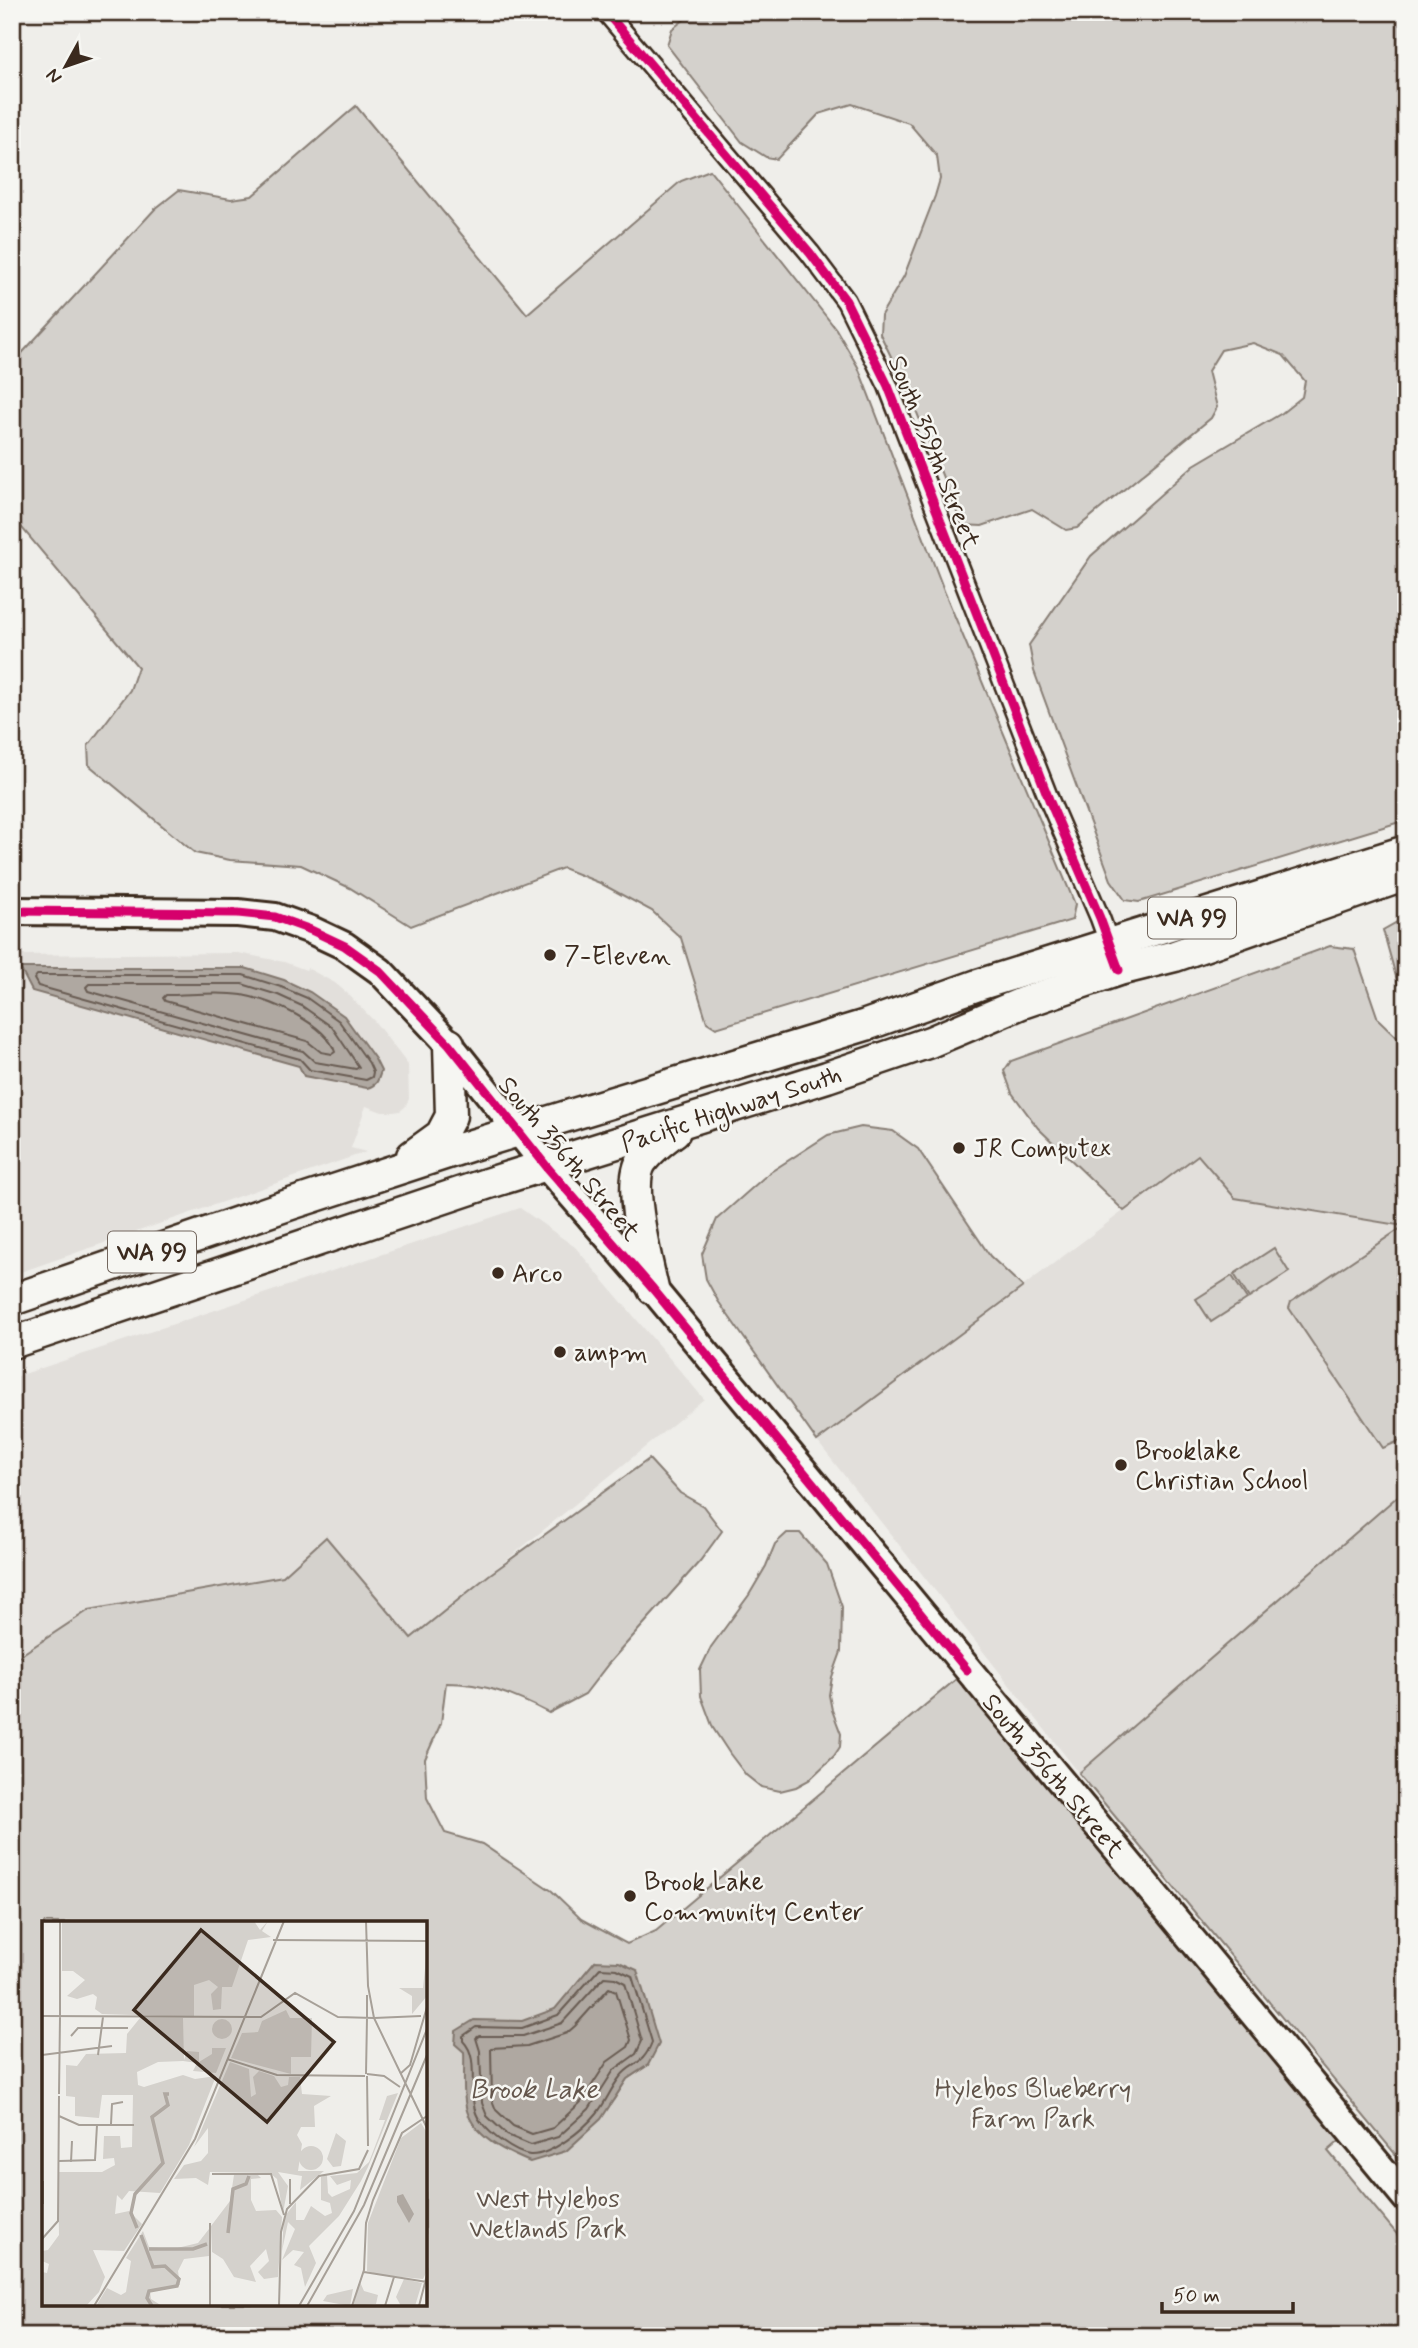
<svg xmlns="http://www.w3.org/2000/svg" width="1418" height="2348" font-family="Mynerve,sans-serif">
<style>
.built{fill:#e2dfdb}
.green{fill:#d4d1cc;stroke:#887e75;stroke-width:2;fill-rule:evenodd}
.water{fill:#afa8a1;stroke:#81766d;stroke-width:2}
.lines{fill:none;stroke-linecap:round;stroke-linejoin:round}
.shore{stroke:#695c52;stroke-width:2}
.street-casing{stroke:#3b2a1e;stroke-width:23}
.secondary-casing{stroke:#3b2a1e;stroke-width:32}
.primary-casing{stroke:#3b2a1e;stroke-width:35}
.street{stroke:#f6f6f2;stroke-width:18}
.secondary{stroke:#f6f6f2;stroke-width:26}
.primary{stroke:#f6f6f2;stroke-width:30}
.cycleway-casing{stroke:#f6f6f2;stroke-width:13}
.cycleway{stroke:#d6006c;stroke-width:9}
.poi-dot{fill:#3b2a1e;stroke:#f6f6f2;stroke-width:2.5}
.labels{text-anchor:middle;stroke-width:5;stroke-linejoin:round;paint-order:stroke}
.shield{fill:#f6f6f2;stroke:#73675e;stroke-width:2}
.shield-label{font-size:24px;font-weight:bold;fill:#3b2a1e}
.street-label{font-size:26px;fill:#3b2a1e;stroke:#f6f6f2}
.poi-label{font-size:26px;fill:#3b2a1e;stroke:#f6f6f2;text-anchor:start}
.park-label{font-size:26px;fill:#61544a;stroke:#f6f6f2}
.water-label{font-size:28px;font-style:italic;fill:#64564c;stroke:#f6f6f2}
.inset-river{fill:none;stroke:#afa8a1;stroke-width:3.5}
.inset-road{fill:none;stroke:#a7a098;stroke-width:2}
.view{fill:#3b2a1e;fill-opacity:0.15;stroke:#3b2a1e;stroke-width:3.5}
.inset-edge{fill:none;stroke:#3b2a1e;stroke-width:3.5}
</style>
<rect width="100%" height="100%" fill="#efeeea"/>
<filter id="ink" filterUnits="userSpaceOnUse"><feTurbulence type="fractalNoise" baseFrequency=".0143" numOctaves="2"/><feDisplacementMap in="SourceGraphic" scale="14" xChannelSelector="R" yChannelSelector="G"/><feConvolveMatrix kernelMatrix="1 2 1 2 8 2 1 2 1" color-interpolation-filters="sRGB"/></filter>
<g filter="url(#ink)">
<g class="built">
<polygon points="238,953 284,962 306,970 307,968 335,983 347,993 375,1022 408,1065 409,1099 405,1107 400,1111 394,1112 382,1112 366,1106 351,1148 366,1152 12,1275 12,955"/>
<polygon points="1198,1155 1235,1198 1406,1227 1406,1489 1079,1773 817,1441"/>
<polygon points="520,1208 575,1247 704,1399 411,1638 326,1537 283,1576 89,1610 12,1661 12,1378"/>
</g>
<g class="green">
<polygon points="694,12 1406,12 1406,820 1139,902 1125,900 1111,880 1034,671 1029,645 1091,556 1194,465 1282,413 1302,397 1305,381 1283,355 1253,343 1221,350 1208,371 1217,407 1211,418 1077,528 1066,530 1032,509 982,526 962,525 909,393 880,334 881,315 904,276 935,196 940,179 937,156 909,123 852,104 819,114 777,159 766,157 742,142 667,45 672,29"/>
<polygon points="356,106 527,314 681,181 710,170 836,329 858,367 945,593 1075,904 1072,920 716,1028 707,1022 681,938 652,911 600,883 563,868 411,926 350,888 301,865 230,860 195,853 89,765 88,746 130,690 138,667 12,516 12,364 155,209 179,190 231,199 252,196"/>
<polygon points="1406,917 1406,988 1398,984 1383,930"/>
<polygon points="1330,946 1354,949 1378,1019 1406,1046 1406,1438 1383,1448 1289,1308 1291,1302 1404,1226 1235,1198 1198,1155 1124,1211 1038,1128 1012,1093 1004,1071 1011,1061"/>
<polygon points="861,1127 893,1131 918,1149 990,1256 1023,1287 817,1441 718,1301 706,1279 702,1254 717,1219 769,1173 828,1135"/>
<polygon points="1274,1248 1289,1272 1249,1298 1234,1274"/>
<polygon points="1232,1276 1247,1299 1211,1322 1196,1299"/>
<path d="M 649,1459 L 680,1493 L 703,1506 L 722,1531 L 700,1561 L 609,1663 L 585,1694 L 549,1713 C 514,1695 485,1683 446,1683 L 441,1723 L 425,1759 L 427,1798 L 445,1833 L 482,1844 L 552,1891 L 581,1919 L 627,1944 L 656,1931 L 967,1670 L 1350,2132 L 1328,2151 L 1406,2245 L 1406,2336 L 12,2336 L 12,1661 L 89,1610 L 283,1576 L 326,1537 L 411,1638 L 489,1575 ZM 44,1923 L 425,1923 L 425,2304 L 44,2304 ZM 595,1961 L 648,2065 L 627,2079 L 614,2099 L 543,2014 L 556,2009 Z"/>
<polygon points="1406,1489 1406,2167 1079,1773"/>
<polygon points="787,1533 800,1533 827,1564 842,1607 841,1652 832,1677 829,1695 832,1710 841,1734 840,1747 834,1756 809,1780 796,1787 780,1791 761,1787 746,1775 730,1754 713,1728 701,1696 700,1670 711,1647 749,1595 766,1566 775,1544"/>
</g>
<g class="water">
<path d="M 20,968 L 245,968 L 284,980 L 310,992 L 344,1016 L 375,1059 L 381,1071 C 378,1081 377,1085 367,1088 L 304,1076 L 299,1066 L 32,991 Z"/>
<path d="M 595,1961 L 619,1962 L 637,1970 L 659,2044 L 648,2065 L 627,2079 L 601,2119 L 566,2151 L 530,2162 C 504,2151 473,2137 466,2107 C 462,2090 465,2069 464,2052 L 455,2044 L 456,2031 L 474,2020 L 522,2021 L 555,2009 Z"/>
</g>
<g class="lines">
<g class="shore">
<polygon points="37,975 243,975 281,987 307,998 339,1021 369,1063 373,1072 372,1077 366,1080 310,1070 300,1059 38,986 34,979"/>
<polygon points="89,984 242,984 278,995 302,1006 332,1027 359,1067 356,1069 315,1062 303,1051 88,991 86,987"/>
<path d="M 166,995 C 189,995 219,991 242,995 C 270,1000 326,1023 335,1052 L 332,1054 L 321,1052 L 307,1041 L 165,1001 L 163,998 Z"/>
<path d="M 600,1968 L 617,1969 L 632,1976 L 652,2042 C 642,2068 632,2061 620,2077 C 611,2088 606,2102 597,2113 C 584,2129 551,2156 530,2155 C 514,2153 490,2134 481,2122 C 463,2099 483,2061 463,2041 L 463,2036 L 476,2027 L 522,2028 L 558,2015 Z"/>
<polygon points="604,1977 615,1978 625,1983 642,2041 636,2054 614,2070 589,2109 558,2137 531,2145 507,2135 487,2116 482,2103 480,2051 476,2038 479,2036 523,2036 562,2023"/>
<polygon points="609,1988 616,1991 631,2040 628,2047 607,2062 581,2102 553,2128 532,2134 513,2126 496,2110 492,2100 491,2048 527,2046 567,2033 575,2026"/>
</g>
<g class="street-casing">
<polyline id="street" points="606,12 810,253 846,301 888,386 1050,802 1100,918 1112,951"/>
</g>
<g class="secondary-casing">
<polyline id="secondary" points="12,911 238,913 275,917 311,930 345,946 380,971 449,1044 547,1167 653,1289 1406,2198"/>
</g>
<g class="primary-casing">
<g id="primary">
<polyline points="412,1156 441,1135 451,1116 449,1044"/>
<path d="M 653,1289 C 647,1261 626,1183 642,1161 C 650,1150 664,1139 675,1131"/>
<polyline points="12,1300 291,1204 472,1145 866,1025 978,985 1406,851"/>
<polyline points="12,1343 486,1184 827,1077 930,1042 1022,1003 1119,970 1175,956 1406,875"/>
</g>
</g>
<use href="#street" class="street"/>
<use href="#secondary" class="secondary"/>
<use href="#primary" class="primary"/>
<g class="cycleway-casing">
<g id="cycleway">
<polyline points="606,12 810,253 846,301 888,386 1050,802 1100,918 1119,970"/>
<polyline points="12,911 238,913 275,917 311,930 345,946 380,971 449,1044 547,1167 653,1289 967,1670"/>
</g>
</g>
<use href="#cycleway" class="cycleway"/>
</g>
</g>
<g class="poi-dot">
<circle cx="550" cy="955" r="7"/>
<circle cx="959" cy="1148" r="7"/>
<circle cx="498" cy="1273" r="7"/>
<circle cx="560" cy="1352" r="7"/>
<circle cx="1121" cy="1465" r="7"/>
<circle cx="630" cy="1896" r="7"/>
</g>
<g class="labels">
<g class="shield">
<rect x="1148" y="897.5" width="88" height="41" rx="5"/>
<rect x="108" y="1231.5" width="88" height="41" rx="5"/>
</g>
<g class="shield-label">
<text x="1192" y="926">WA 99</text>
<text x="152" y="1260">WA 99</text>
</g>
<g class="street-label">
<text transform="translate(935 452) rotate(68)" y="9">South 359th Street</text>
<text transform="translate(731 1108) rotate(-18)" y="9">Pacific Highway South</text>
<text transform="translate(570 1158) rotate(50)" y="9">South 356th Street</text>
<text transform="translate(1054 1775) rotate(50)" y="9">South 356th Street</text>
</g>
<g class="poi-label">
<text x="564" y="964">7-Eleven</text>
<text x="973" y="1157">JR Computex</text>
<text x="512" y="1282">Arco</text>
<text x="574" y="1361">ampm</text>
<text x="1135" y="1459">Brooklake<tspan x="1135" dy="30">Christian School</tspan></text>
<text x="644" y="1890">Brook Lake<tspan x="644" dy="30">Community Center</tspan></text>
</g>
<g class="park-label">
<text x="1033" y="2097">Hylebos Blueberry<tspan x="1033" dy="30">Farm Park</tspan></text>
<text x="548" y="2207">West Hylebos<tspan x="548" dy="30">Wetlands Park</tspan></text>
</g>
<g class="water-label">
<text x="534" y="2098">Brook Lake</text>
</g>
</g>
<g transform="translate(42 1921)">
<rect width="385" height="385" fill="#efeeea"/>
<path d="M 20,0 L 212,0 L 218,9 L 226,0 L 220,10 L 229,16 L 206,19 L 190,66 L 180,66 L 179,88 L 171,89 L 169,73 L 176,66 L 167,59 L 152,64 L 152,96 L 60,93 L 53,88 L 55,76 L 51,73 L 35,78 L 25,75 L 43,59 L 31,50 L 20,50 ZM 385,28 L 385,75 L 370,93 L 370,75 L 357,67 L 381,67 ZM 244,89 L 248,97 L 270,97 L 269,136 L 249,136 L 249,153 L 189,137 L 200,112 L 216,111 L 220,100 ZM 98,97 L 141,97 L 142,139 L 145,130 L 157,131 L 157,141 L 170,133 L 170,127 L 184,127 L 174,152 L 151,150 L 155,142 L 141,140 L 116,141 L 95,151 L 96,164 L 102,166 L 141,154 L 153,158 L 174,155 L 147,224 L 118,272 L 87,270 L 80,279 L 75,274 L 73,293 L 87,290 L 100,303 L 82,330 L 51,329 L 63,356 L 57,371 L 44,385 L 0,385 L 0,351 L 5,352 L 7,343 L 0,340 L 0,330 L 6,329 L 17,314 L 16,251 L 60,251 L 73,244 L 72,237 L 61,238 L 62,215 L 78,215 L 79,227 L 90,226 L 91,174 L 60,174 L 57,197 L 33,195 L 33,176 L 24,175 L 24,144 L 35,145 L 44,133 L 84,132 L 85,113 ZM170 108a10 10 0 1 1 20 0a10 10 0 1 1-20 0ZM 188,141 L 207,148 L 209,176 L 214,173 L 211,156 L 217,150 L 232,155 L 239,166 L 246,164 L 247,156 L 258,156 L 260,173 L 289,175 L 272,185 L 273,206 L 259,206 L 255,214 L 260,223 L 256,250 L 282,250 L 258,269 L 260,255 L 236,251 L 246,265 L 241,292 L 235,258 L 228,252 L 168,251 L 166,264 L 154,257 L 132,258 L 142,244 L 159,240 L 166,232 L 166,207 L 152,226 ZM 356,172 L 326,246 L 319,260 L 297,295 L 267,325 L 274,342 L 263,366 L 259,347 L 252,344 L 262,331 L 251,329 L 240,339 L 253,308 L 246,301 L 240,330 L 242,296 L 254,281 L 254,299 L 262,299 L 269,285 L 283,295 L 290,292 L 288,282 L 279,279 L 279,256 L 285,254 L 286,272 L 290,276 L 308,268 L 309,259 L 295,264 L 288,255 L 315,252 L 327,241 L 343,199 L 337,199 L 345,175 ZM 379,202 L 385,212 L 385,350 L 381,358 L 338,354 L 325,350 L 326,302 L 359,217 ZM 294,212 L 304,220 L 299,245 L 291,246 L 285,238 ZM257 237a12 12 0 1 1 24 0a12 12 0 1 1-24 0ZM 215,253 L 219,257 L 209,258 L 209,279 L 214,290 L 234,289 L 240,296 L 236,356 L 222,358 L 216,351 L 227,340 L 224,328 L 208,345 L 214,361 L 192,356 L 181,338 L 170,331 L 169,305 L 188,280 L 192,254 ZM 167,308 L 167,335 L 142,338 L 136,350 L 138,364 L 108,371 L 109,378 L 120,385 L 54,385 L 65,367 L 79,374 L 84,371 L 89,340 L 84,337 L 101,310 L 107,326 L 131,328 L 156,322 ZM 362,358 L 380,362 L 373,385 L 359,385 L 354,376 ZM 318,361 L 322,370 L 336,374 L 334,383 L 311,385 ZM 311,368 L 308,385 L 281,380 L 285,374 Z" fill="#d4d1cc"/>
<path d="M 361,273 L 372,293 L 367,302 L 355,281 L 355,275 Z" fill="#afa8a1"/>
<path class="inset-river" d="M 95,307 L 89,292 L 93,273 L 121,242 L 110,196 L 126,184 L 123,173 L 127,173M 186,312 L 191,268 L 204,263 L 207,255M 99,314 L 111,346 L 123,345 L 137,358 L 135,365 L 107,370 L 105,377 L 110,385M 107,328 L 151,328 L 165,323"/>
<path class="inset-road" d="M 18,0 L 18,96M 324,0 L 326,65 L 332,97 L 385,207M 231,19 L 385,20M 325,74 L 325,97M 0,95 L 219,96 L 253,72 L 296,96 L 332,97M 332,97 L 379,95M 29,115 L 36,107 L 86,107M 0,134 L 70,125M 56,134 L 61,96M 185,138 L 235,154 L 323,155M 324,153 L 325,97M 325,153 L 342,155 L 358,166M 358,153 L 368,144 L 385,86M 325,155 L 326,225M 17,173 L 18,96M 17,195 L 37,204 L 92,204M 69,203 L 70,183 L 81,181M 17,240 L 53,239 L 55,204M 29,241 L 30,220M 170,253 L 229,253 L 242,294M 248,258 L 248,283M 1,283 L 1,260M 168,302 L 168,385M 0,318 L 16,300 L 17,175M 322,351 L 385,361M 52,385 L 153,218 L 242,0M 237,385 L 239,311 L 245,288 L 277,255 L 317,248 L 326,229M 257,385 L 312,290 L 385,108M 265,385 L 322,284 L 385,134M 310,385 L 322,349 L 324,302 L 331,279 L 360,212 L 385,195M 343,385 L 352,356M 377,385 L 385,354"/>
<path class="view" d="M 159,9 L 292,121 L 225,201 L 92,89 Z"/>
<rect width="385" height="385" class="inset-edge"/>
</g>
<rect width="1418" height="2348" fill="none" stroke="#f6f6f2" stroke-width="42"/>
<rect x="21" y="21" width="1376" height="2306" fill="none" stroke="#3b2a1e" stroke-width="2.5" filter="url(#ink)"/>
<g transform="translate(66 66) rotate(230)" stroke="#f6f6f2" stroke-width="5" paint-order="stroke">
<path d="M0-5L12 26L0 18L-12 26Z" fill="#3b2a1e"/>
<text y="-10" font-size="19" font-weight="bold" text-anchor="middle" fill="#3b2a1e">N</text>
</g>
<path d="M1162 2302v10h131v-10" fill="none" stroke="#3b2a1e" stroke-width="3.5"/>
<text x="1173" y="2302" font-size="21" fill="#3b2a1e" stroke="#f6f6f2" stroke-width="5" paint-order="stroke">50 m</text>
</svg>
